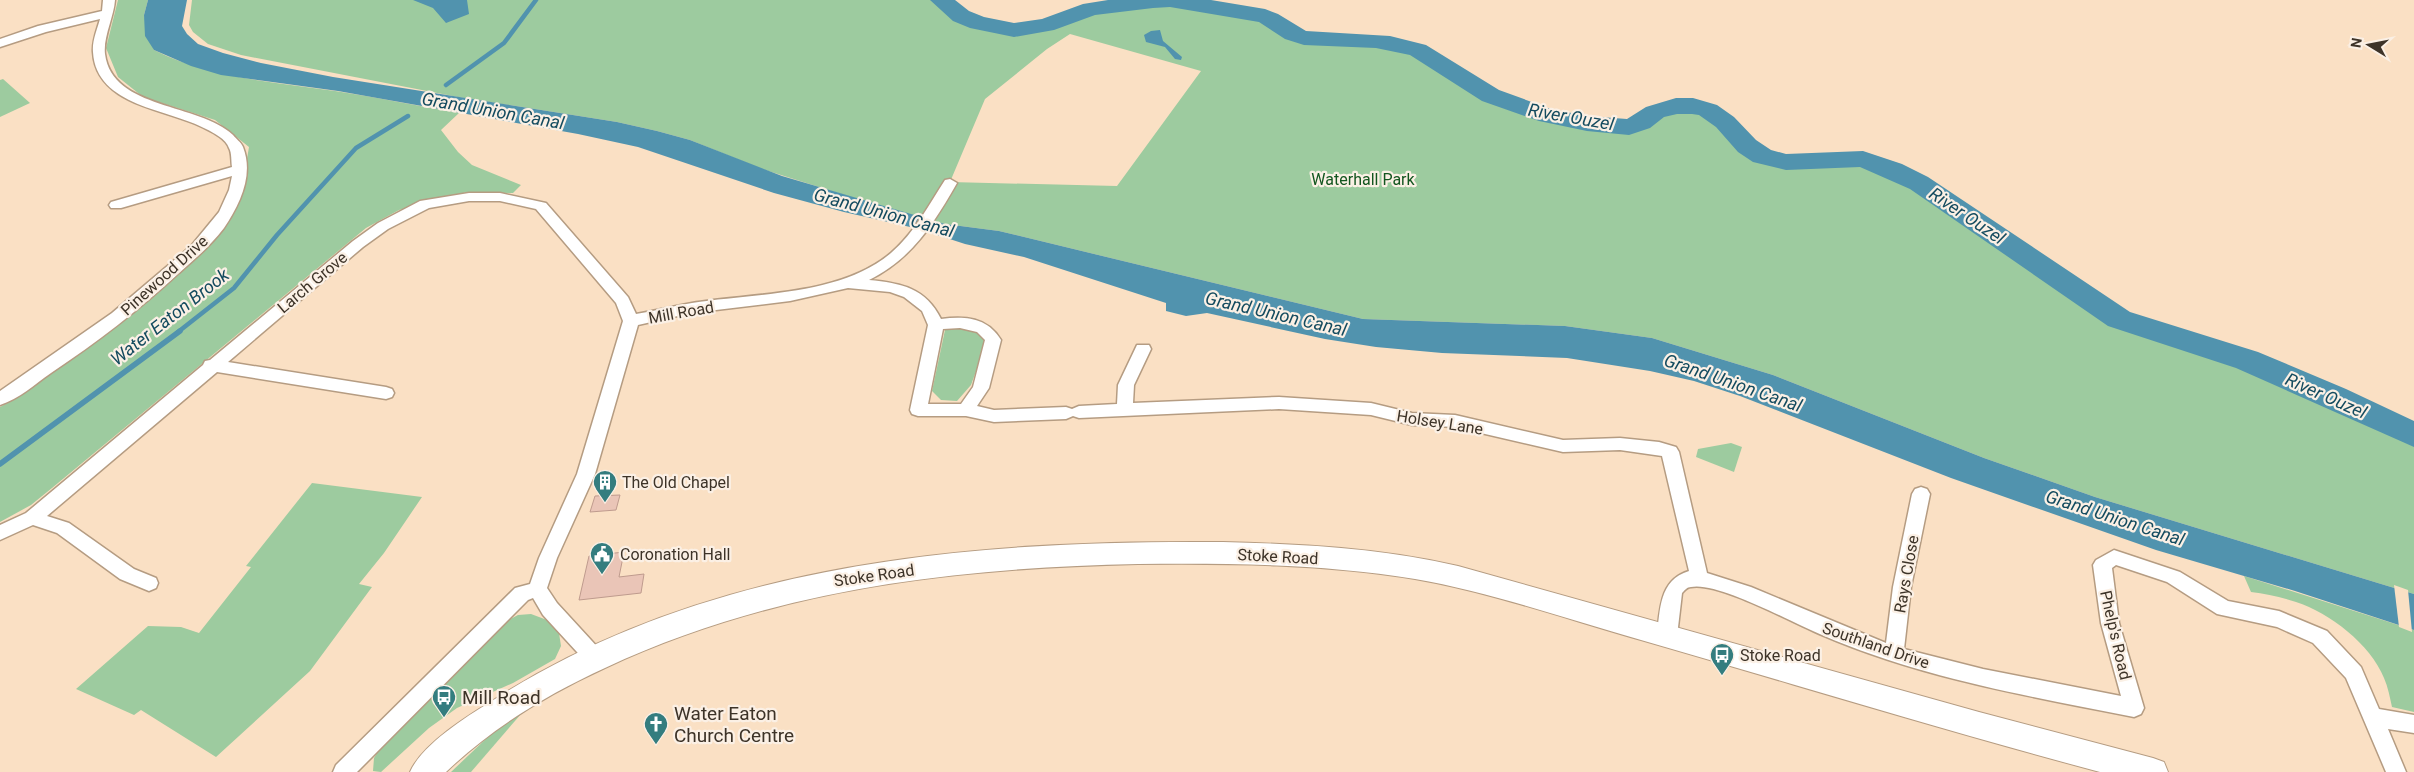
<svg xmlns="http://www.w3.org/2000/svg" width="2414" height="772" font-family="Roboto,sans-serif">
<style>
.green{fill:#9dcb9f;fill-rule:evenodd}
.water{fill:#5193ae}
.pier{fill:#fae0c4}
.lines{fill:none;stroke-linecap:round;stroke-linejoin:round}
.stream-far1{stroke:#5193ae;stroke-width:4.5}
.stream{stroke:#5193ae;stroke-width:5.5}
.river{fill:#5193ae;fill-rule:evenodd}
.building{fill:#eac5b7;stroke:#bf9b8e}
.street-casing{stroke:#b59c82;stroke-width:3}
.secondary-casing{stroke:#b59c82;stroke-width:2}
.street{fill:#fff;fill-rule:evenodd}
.secondary{fill:#fff;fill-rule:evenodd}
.labels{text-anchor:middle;stroke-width:4.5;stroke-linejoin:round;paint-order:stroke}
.park-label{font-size:16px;fill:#13561f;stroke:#fbf0e5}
.street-label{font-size:16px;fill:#3d3328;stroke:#fbf0e5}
.poi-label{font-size:16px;fill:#3d3328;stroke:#fbf0e5;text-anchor:start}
.water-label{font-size:18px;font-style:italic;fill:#144b5f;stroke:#fbf0e5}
.near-poi-label{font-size:19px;fill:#3d3328;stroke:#fbf0e5;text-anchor:start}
</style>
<rect width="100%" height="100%" fill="#fae0c4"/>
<g class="green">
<path d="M 118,0 L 148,0 L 144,15 L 154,50 C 210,78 273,82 335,91 C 376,97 418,106 459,113 L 441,130 L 458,152 L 472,165 L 521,185 L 513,193 L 467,192 L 399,210 L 366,228 L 52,488 L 31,505 L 0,522 L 0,407 L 15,399 L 94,341 L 164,286 L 242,188 L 249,147 L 215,120 L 143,97 L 118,77 L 106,48 Z"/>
<path d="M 192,0 L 941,0 L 961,16 L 978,23 L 1014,30 L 1046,25 L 1091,9 L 1153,1 L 1170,0 L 1265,16 C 1278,22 1289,35 1304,38 C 1341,43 1382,36 1418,50 C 1437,57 1453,75 1472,86 C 1521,114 1572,124 1629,127 L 1641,123 L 1655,112 L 1676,106 L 1693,106 L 1709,112 L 1725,122 L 1747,146 L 1762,156 L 1786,162 L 1863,159 L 1893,170 L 1919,183 L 2063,279 L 2119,319 L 2247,360 L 2335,397 L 2414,435 L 2414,594 L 2095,497 L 1984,458 L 1773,375 L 1652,338 L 1565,326 L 1363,319 L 999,231 L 945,224 L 908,215 L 762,169 L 690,140 L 657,131 L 617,122 L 458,97 L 241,55 L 208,44 L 193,32 L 189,25 ZM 1070,34 L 1201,71 L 1117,186 L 950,182 L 985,99 L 1047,49 Z"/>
<polygon points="3,79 30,103 0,117 0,80"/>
<polygon points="956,326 973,329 987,341 971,385 957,401 941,400 932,391 945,330"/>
<polygon points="1731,443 1742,447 1734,472 1696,457 1698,449"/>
<polygon points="312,483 422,497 384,553 359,584 372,587 310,671 216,757 141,710 134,715 76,689 148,626 181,627 199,633 251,567 246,566"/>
<path d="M 2244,576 L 2414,630 L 2414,712 L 2392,707 C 2390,698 2388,687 2384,678 C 2370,644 2330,613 2296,602 C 2281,597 2266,594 2251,592 Z"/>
<polygon points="531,614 547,620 559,633 561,646 555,659 513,683 457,708 429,728 381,772 373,771 374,758 380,748 501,624 518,615"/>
<polygon points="520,713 521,714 471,772 451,772 491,734"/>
</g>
<g class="water">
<polygon points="148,0 187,0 182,26 187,34 198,44 223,53 261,63 333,77 617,122 657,131 690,140 782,176 945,224 999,231 1363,319 1565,326 1652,338 1773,375 1984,458 2095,497 2414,594 2414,630 2295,591 2156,550 1951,478 1740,396 1694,381 1650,371 1567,358 1442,353 1376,347 1325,339 1207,313 1186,316 1166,311 1166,303 1024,257 965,244 919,229 844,212 774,193 638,147 578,134 338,91 221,75 191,66 154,50 145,36 144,15"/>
<polygon points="413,0 467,0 469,14 446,23 433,8"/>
<polygon points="1160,30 1163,41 1182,57 1181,60 1175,59 1165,47 1146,42 1144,35 1151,31"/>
</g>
<polygon class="pier" points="2394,585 2408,590 2412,632 2399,627"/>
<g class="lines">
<g class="stream-far1">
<polyline points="446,85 504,43 536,0"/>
<polyline points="178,332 234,288 277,235 356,148 408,116"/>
</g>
<polyline class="stream" points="0,464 180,331"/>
<polygon class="river" points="930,0 955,0 969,11 984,17 1014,23 1042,19 1083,4 1108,0 1211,0 1265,9 1278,14 1306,31 1390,36 1426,45 1499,90 1551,109 1587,116 1627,119 1646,107 1676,98 1693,98 1717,105 1734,117 1756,140 1771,150 1786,154 1863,151 1902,164 1928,177 2130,312 2258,352 2346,389 2414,421 2414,447 2236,368 2108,326 1910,189 1860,167 1786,170 1753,162 1738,152 1716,127 1699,115 1692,114 1677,114 1664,117 1650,128 1629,135 1587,131 1539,121 1482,101 1410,55 1376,48 1304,45 1285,39 1259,22 1170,7 1153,8 1095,15 1054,30 1014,37 970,28 953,21"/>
</g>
<g class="building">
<polygon points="620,495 616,510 590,512 595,496"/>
<polygon points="624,552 619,577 644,574 641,593 579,600 589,556"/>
</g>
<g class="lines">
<g class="street-casing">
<g id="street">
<path d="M 103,0 L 115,0 C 114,17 103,37 105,54 C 112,110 200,103 233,135 C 236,139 241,142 243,147 C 254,175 240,204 224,228 C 211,245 195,259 179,273 C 139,310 96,343 51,373 C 35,384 19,399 0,405 L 0,391 L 112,313 L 191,246 L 219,212 L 229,190 L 232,176 L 121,208 L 111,208 L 109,205 L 111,202 L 232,167 C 231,161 232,153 229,148 C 226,139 214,133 206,129 C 170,109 96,107 93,52 C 92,41 97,30 100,19 L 46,32 L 0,47 L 0,39 L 38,26 L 102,11 Z"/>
<path d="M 950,179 L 957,183 C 934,223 912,259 869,280 C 901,283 926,288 941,319 C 965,316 987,317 1001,340 L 989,388 L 977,406 L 994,410 L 1066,407 L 1072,409 L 1079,406 L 1117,404 L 1118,385 L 1137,345 L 1149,345 L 1151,349 L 1134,385 L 1133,403 L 1279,397 L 1371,403 L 1412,413 L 1455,415 L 1563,440 L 1620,438 L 1659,442 L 1676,447 L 1679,452 L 1707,573 L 1751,587 L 1886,643 L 1893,587 L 1912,494 L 1915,489 L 1921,487 L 1927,489 L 1930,494 L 1911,587 L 1904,649 L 1983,669 L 2121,696 L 2101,623 L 2093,565 L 2096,560 L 2114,550 L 2180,572 L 2228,601 L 2279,611 L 2327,631 L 2361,667 L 2379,709 L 2414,715 L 2414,733 L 2388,729 L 2406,772 L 2386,772 L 2346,678 L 2313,643 L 2277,627 L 2217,614 L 2167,582 L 2116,565 L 2112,568 L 2119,623 L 2144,708 L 2141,714 L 2134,717 C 2028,696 1922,678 1822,635 C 1795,624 1717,581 1691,587 C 1687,587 1685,590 1682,593 L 1677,636 L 1674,642 L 1667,644 L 1660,642 L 1657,636 C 1660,610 1659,580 1689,571 L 1662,456 L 1620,450 L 1563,452 L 1455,427 L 1412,425 L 1371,415 L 1279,409 L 1079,418 L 1073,416 L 1066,419 L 994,422 L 966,416 L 918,416 L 912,414 L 910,410 L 928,325 L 922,311 L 904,297 L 890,292 L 848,288 L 790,301 L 691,313 L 638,325 L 595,474 L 557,558 L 547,588 L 557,603 L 602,652 L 605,658 L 602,664 L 595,666 L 588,664 L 543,615 L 533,598 L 528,600 L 357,772 L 333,772 L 336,765 L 515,588 L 530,584 L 539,558 L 577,474 L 623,321 L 616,303 L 536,209 L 500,201 L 469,201 L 429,208 L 388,229 L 363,247 L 228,362 L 386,387 L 392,389 L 394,393 L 392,397 L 386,399 L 217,372 L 47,516 L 69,523 L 134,569 L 156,578 L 158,583 L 156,588 L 149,591 L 120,579 L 57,533 L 33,525 L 0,540 L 0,525 L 26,513 L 203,365 L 205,361 L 210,360 L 353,241 L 378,223 L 420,201 L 469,193 L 500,193 L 546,203 L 628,297 L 636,314 C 655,311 673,306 692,303 C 755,293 840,296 891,253 C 915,232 928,206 945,180 ZM 960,328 L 977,332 L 985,340 L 973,387 L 961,404 L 928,404 L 943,329 Z"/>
</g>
</g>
<g class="secondary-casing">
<path id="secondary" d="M 1223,542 C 1302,544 1381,548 1458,566 L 1979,712 L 2153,758 L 2164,762 L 2168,772 L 2100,772 C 1946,731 1794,684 1641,640 C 1567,619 1490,592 1415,579 C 1324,564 1230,563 1138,564 C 953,568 774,589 605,668 C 548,694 492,728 446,772 L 410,772 C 422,744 469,715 495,699 C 710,561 975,540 1223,542 Z"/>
</g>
<use href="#street" class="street"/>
<use href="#secondary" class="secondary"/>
</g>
<defs>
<g id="building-pin" transform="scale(1.25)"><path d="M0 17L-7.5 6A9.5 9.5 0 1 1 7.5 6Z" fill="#347d7f" stroke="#fbf0e5"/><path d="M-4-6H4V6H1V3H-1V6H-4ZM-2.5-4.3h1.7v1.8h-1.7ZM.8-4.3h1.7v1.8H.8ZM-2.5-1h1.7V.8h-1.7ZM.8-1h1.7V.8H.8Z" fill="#fff"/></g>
<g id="civic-pin" transform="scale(1.25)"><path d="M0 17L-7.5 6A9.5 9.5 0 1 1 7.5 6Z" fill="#347d7f" stroke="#fbf0e5"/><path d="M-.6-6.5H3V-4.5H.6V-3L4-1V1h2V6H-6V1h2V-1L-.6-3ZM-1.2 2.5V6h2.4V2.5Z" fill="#fff"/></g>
<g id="bus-pin" transform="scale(1.25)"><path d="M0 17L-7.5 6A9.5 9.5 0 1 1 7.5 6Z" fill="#347d7f" stroke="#fbf0e5"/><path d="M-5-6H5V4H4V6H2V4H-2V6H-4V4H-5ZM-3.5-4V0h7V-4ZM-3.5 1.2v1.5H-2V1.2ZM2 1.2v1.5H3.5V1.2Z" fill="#fff"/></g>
<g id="church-pin" transform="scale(1.25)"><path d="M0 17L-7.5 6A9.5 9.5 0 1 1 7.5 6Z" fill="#347d7f" stroke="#fbf0e5"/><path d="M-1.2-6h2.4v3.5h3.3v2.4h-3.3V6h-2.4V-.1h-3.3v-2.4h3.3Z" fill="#fff"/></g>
</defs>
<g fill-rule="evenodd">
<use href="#building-pin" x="605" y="482"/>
<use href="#civic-pin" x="602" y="554"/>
<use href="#bus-pin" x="1722" y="655"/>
<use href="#bus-pin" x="444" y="697"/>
<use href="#church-pin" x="656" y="724"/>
</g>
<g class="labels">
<g class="park-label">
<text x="1363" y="185">Waterhall Park</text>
</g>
<g class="street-label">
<text transform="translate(164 275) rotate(-42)" y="6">Pinewood Drive</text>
<text transform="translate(312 282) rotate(-40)" y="6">Larch Grove</text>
<text transform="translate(681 312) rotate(-10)" y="6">Mill Road</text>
<text transform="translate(1440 422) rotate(9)" y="6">Holsey Lane</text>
<text transform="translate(1278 556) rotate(3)" y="6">Stoke Road</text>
<text transform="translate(1906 574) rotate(-80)" y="6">Rays Close</text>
<text transform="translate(874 575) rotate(-8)" y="6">Stoke Road</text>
<text transform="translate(2116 635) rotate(77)" y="6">Phelp's Road</text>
<text transform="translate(1876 645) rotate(19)" y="6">Southland Drive</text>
</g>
<g class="poi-label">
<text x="622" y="488">The Old Chapel</text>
<text x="620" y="560">Coronation Hall</text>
<text x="1740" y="661">Stoke Road</text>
</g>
<g class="water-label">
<text transform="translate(493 111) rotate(10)" y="6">Grand Union Canal</text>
<text transform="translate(1571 117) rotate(10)" y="6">River Ouzel</text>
<text transform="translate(884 213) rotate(15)" y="6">Grand Union Canal</text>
<text transform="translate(1967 216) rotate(34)" y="6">River Ouzel</text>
<text transform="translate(1276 314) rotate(13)" y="6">Grand Union Canal</text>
<text transform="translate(170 317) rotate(-38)" y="6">Water Eaton Brook</text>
<text transform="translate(1733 383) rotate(19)" y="6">Grand Union Canal</text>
<text transform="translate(2326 396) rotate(24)" y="6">River Ouzel</text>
<text transform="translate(2115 518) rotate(18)" y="6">Grand Union Canal</text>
</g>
<g class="near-poi-label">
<text x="462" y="704">Mill Road</text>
<text x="674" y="720">Water Eaton<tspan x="674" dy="22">Church Centre</tspan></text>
</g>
</g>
<g transform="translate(2369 45) rotate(280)" stroke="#fbf0e5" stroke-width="4" paint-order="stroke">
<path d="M0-4L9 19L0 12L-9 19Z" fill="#3d3328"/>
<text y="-8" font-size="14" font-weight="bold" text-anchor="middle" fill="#3d3328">N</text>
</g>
</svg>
